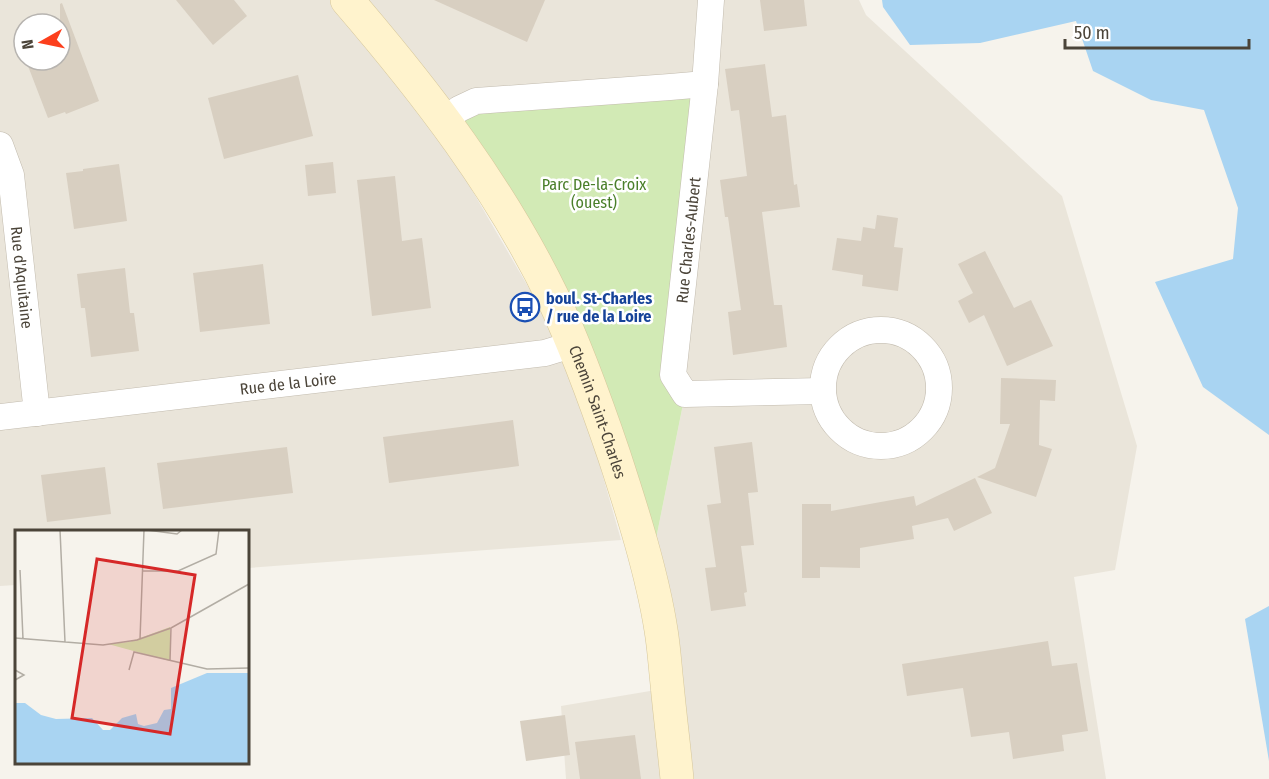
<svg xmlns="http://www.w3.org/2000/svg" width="1269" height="779" font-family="'Fira Sans Condensed',sans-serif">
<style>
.residential{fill:#eae5da;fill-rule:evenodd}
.green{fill:#d2eab5}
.water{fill:#a9d4f2}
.building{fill:#d8cfc1}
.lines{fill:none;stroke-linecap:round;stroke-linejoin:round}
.minor-casing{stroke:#c2bbae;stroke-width:27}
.secondary-casing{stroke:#d6c79b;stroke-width:34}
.minor{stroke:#fff;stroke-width:26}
.secondary{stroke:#fff3cd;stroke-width:33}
.labels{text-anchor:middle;stroke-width:5;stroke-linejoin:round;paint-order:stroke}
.park-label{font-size:16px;fill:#4a7f2a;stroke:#fff}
.street-label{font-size:16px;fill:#4b4439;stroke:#fff}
.transit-label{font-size:16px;font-weight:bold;fill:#164399;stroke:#fff;text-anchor:start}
.inset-road{fill:none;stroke:#b2ada4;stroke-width:1.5}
.view{fill:#d62828;fill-opacity:0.15;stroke:#d62828;stroke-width:3}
.inset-edge{fill:none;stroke:#4b4439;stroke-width:3}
</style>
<rect width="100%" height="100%" fill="#f6f3ec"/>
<g class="residential">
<path d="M 0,0 L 859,0 L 866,15 L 1062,196 L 1137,446 L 1115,570 L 1074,577 L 1106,779 L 692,779 L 646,589 L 685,394 L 434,125 L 569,357 L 621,540 L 248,568 L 248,532 L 16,532 L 16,585 L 0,586 ZM 24,24 L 60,24 L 60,60 L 24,60 Z"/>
<polygon points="656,690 666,779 566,779 561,706"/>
</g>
<polygon class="green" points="705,84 685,394 646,589 606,432 445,120 489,105"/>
<g class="water">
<polygon points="882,0 1269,0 1269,435 1203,387 1155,282 1233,259 1238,208 1204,110 1151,100 1093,71 1076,21 980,43 910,45 883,7"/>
<polygon points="1269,606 1269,761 1245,619"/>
</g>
<g class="building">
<polygon points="176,0 234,0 247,16 213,45"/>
<polygon points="434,0 545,0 527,42"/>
<polygon points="760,0 804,0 807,26 764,31"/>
<polygon points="62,3 99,101 66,114 65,112 48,118 28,66 45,60 60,60 60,4"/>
<polygon points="765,64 772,117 786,115 794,185 797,184 800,207 762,212 774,305 782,305 787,347 733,355 728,312 741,310 728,217 725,217 720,180 747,176 739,110 731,111 725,69"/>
<polygon points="298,75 313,136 224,159 208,98"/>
<polygon points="333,162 336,193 308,196 305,165"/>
<polygon points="119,164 127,221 74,229 66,173 83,171 83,169"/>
<polygon points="395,176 402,241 422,238 431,308 372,316 357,180"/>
<polygon points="877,215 898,218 894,247 903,248 898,291 862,286 863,275 832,270 837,238 861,241 863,227 875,229"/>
<polygon points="985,251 1014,308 1031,300 1053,346 1007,366 984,315 969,323 958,301 973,293 958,264"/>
<polygon points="263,264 270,324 200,332 193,273"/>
<polygon points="125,268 130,313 134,313 139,351 91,357 85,308 81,308 77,274"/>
<polygon points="1001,378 1056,380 1055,401 1040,400 1039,445 1052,449 1036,497 977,477 995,468 1010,424 1000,424"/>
<polygon points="513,420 519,466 389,483 383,437"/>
<polygon points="752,442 758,492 748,493 754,545 741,546 747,592 744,593 746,606 711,611 705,568 716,567 707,505 721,503 714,447"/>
<polygon points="287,447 293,493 163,509 157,463"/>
<polygon points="105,467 111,514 47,522 41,475"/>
<polygon points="975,478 992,513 954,531 948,518 912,526 914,539 860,548 860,568 820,567 820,578 802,578 802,504 831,504 831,511 914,496 916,506"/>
<polygon points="1048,641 1052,666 1077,663 1088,731 1062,735 1064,751 1013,759 1009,732 971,737 963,688 907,696 902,664"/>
<polygon points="565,715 570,755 526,761 520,721"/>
<polygon points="635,735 641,779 580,779 575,742"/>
</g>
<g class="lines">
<g class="minor-casing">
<g id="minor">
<polyline points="711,0 705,84 673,375 685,394 822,391"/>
<polyline points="445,120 459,109 476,101 670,87 705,84"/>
<path id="s1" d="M 0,145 L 11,175 L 37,413"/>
<circle cx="881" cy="388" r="58"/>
<path id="s2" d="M 0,417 L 545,353 L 558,349 L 572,341"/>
</g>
</g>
<g class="secondary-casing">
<g id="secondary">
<path id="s3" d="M 347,0 C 426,92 500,188 553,298 C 577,349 596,402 614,455 C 632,510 652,573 661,630 C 664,648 665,666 667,684 C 670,716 674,747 677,779"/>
</g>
</g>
<use href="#minor" class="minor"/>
<use href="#secondary" class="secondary"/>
</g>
<defs>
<g id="bus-ring" transform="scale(1.5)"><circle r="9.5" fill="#fff" stroke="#1a4fb4" stroke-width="1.5"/><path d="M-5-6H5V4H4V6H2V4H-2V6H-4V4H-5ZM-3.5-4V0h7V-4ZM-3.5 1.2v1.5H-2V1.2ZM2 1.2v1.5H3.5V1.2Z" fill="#1a4fb4"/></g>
</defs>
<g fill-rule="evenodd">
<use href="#bus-ring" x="525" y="307"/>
</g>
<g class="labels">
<g class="park-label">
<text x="594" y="190">Parc De-la-Croix<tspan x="594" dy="18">(ouest)</tspan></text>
</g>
<g class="street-label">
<text transform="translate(688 240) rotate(-84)" y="6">Rue Charles-Aubert</text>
<text dy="6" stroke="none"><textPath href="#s1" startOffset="135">Rue d'Aquitaine</textPath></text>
<text dy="6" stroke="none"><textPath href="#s2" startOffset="290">Rue de la Loire</textPath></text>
<text dy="6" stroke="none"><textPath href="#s3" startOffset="486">Chemin Saint-Charles</textPath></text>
</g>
<g class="transit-label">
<text x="546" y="304">boul. St-Charles<tspan x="546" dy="18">/ rue de la Loire</tspan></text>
</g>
</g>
<g transform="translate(15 530)">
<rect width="234" height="234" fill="#f6f3ec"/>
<path d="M 155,97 L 155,131 L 93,114 L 114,112 Z" fill="#d2eab5"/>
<path d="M 192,143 L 234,143 L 234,234 L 0,234 L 0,173 L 10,173 L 26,185 L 41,189 L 77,188 L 88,200 L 95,200 L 107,188 L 121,184 L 123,194 L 129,196 L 142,193 L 149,180 L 156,179 L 156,158 Z" fill="#a9d4f2"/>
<path class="inset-road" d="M 45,0 L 50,112M 132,0 L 162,4 L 167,0M 5,40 L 8,109M 127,41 L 163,41 L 201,24 L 204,0M 0,108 L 88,115 L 122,110 L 156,98 L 234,54M 125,109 L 129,0M 155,131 L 156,98M 0,140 L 9,145 L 0,150M 114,140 L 119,122 L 192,139 L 234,138"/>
<path class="view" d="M 82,29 L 180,45 L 155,204 L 57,188 Z"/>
<rect width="234" height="234" class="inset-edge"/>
</g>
<g transform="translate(42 42) rotate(261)"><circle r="28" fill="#ffffff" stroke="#b7b4b0" stroke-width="1.5"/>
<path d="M0-4.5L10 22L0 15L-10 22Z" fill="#fc3f1d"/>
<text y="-9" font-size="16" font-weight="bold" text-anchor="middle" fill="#4b4439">N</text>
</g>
<path d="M1065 39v9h184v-9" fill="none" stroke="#4b4439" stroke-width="3"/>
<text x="1074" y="39" font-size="18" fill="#4b4439" stroke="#ffffff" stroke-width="4.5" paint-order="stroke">50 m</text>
</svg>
